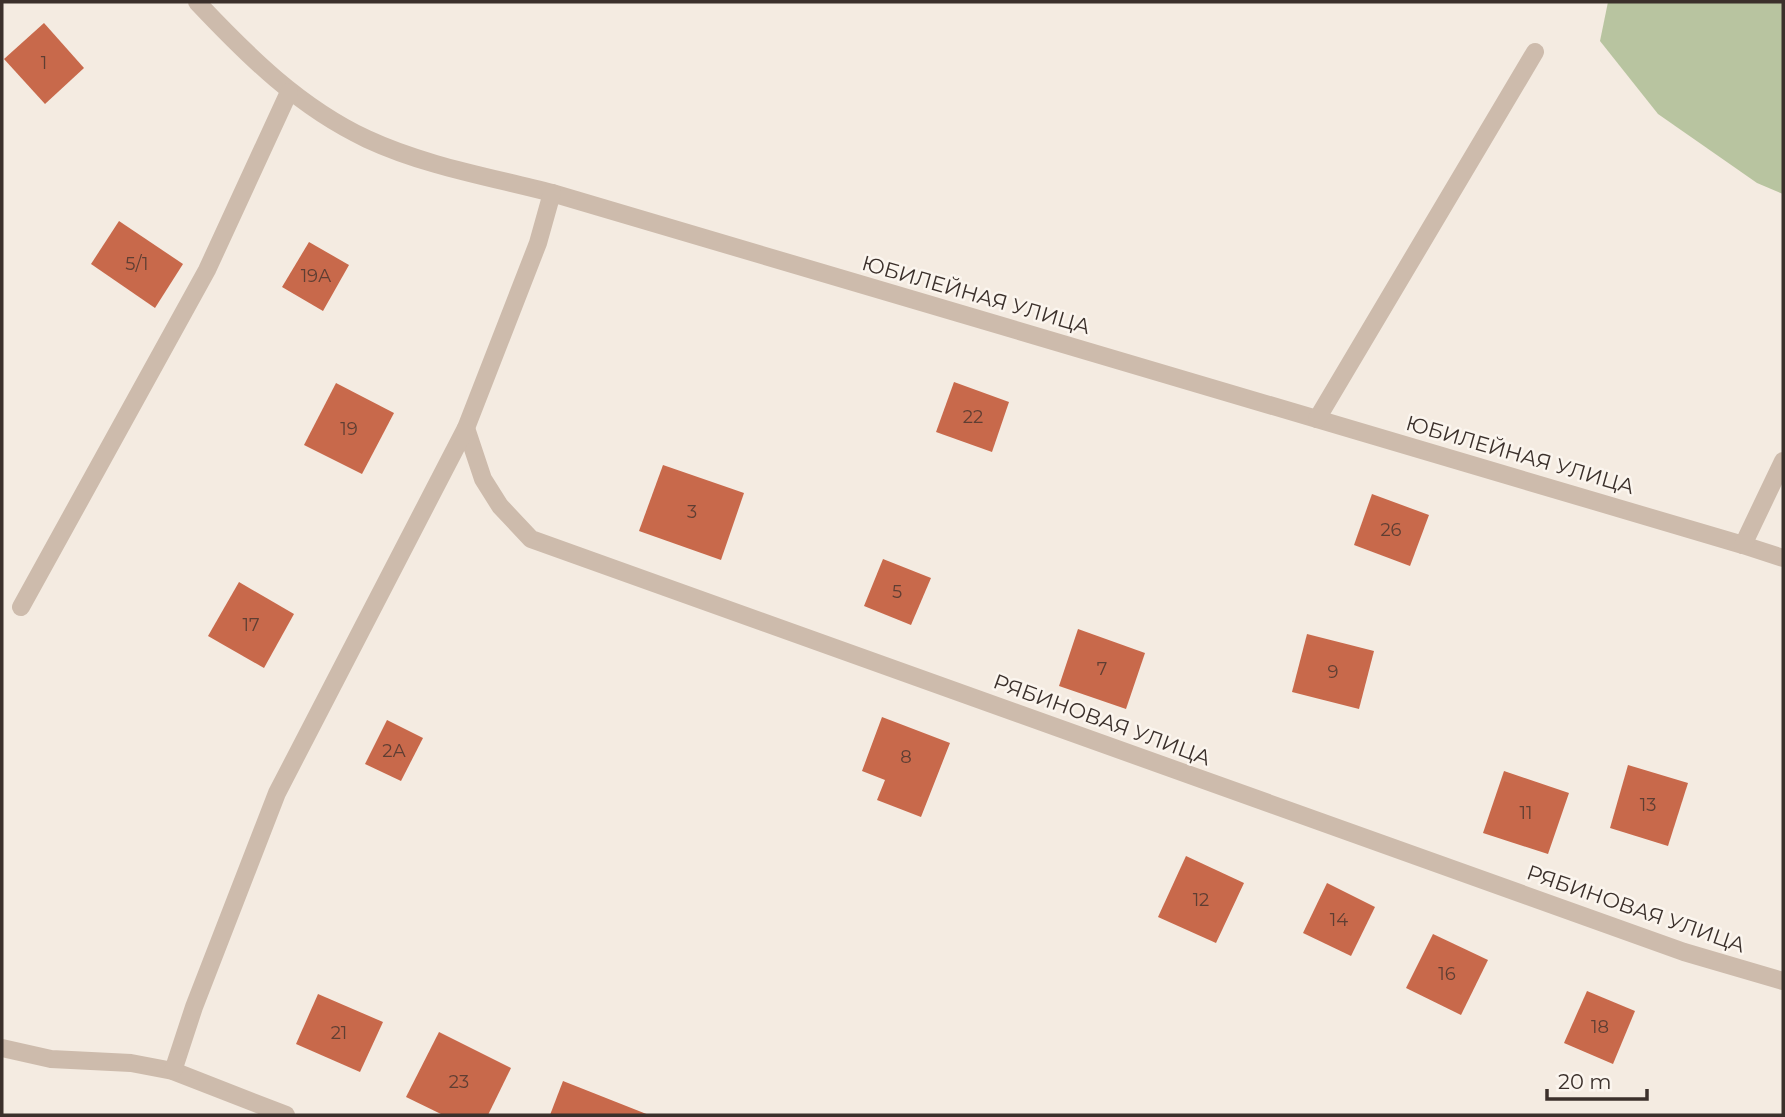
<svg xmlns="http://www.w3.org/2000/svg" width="1785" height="1117" font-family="Montserrat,sans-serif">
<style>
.green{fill:#b8c4a0}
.building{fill:#c8694b}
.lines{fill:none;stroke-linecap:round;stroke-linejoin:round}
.minor{stroke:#cdbbac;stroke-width:18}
.labels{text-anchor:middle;stroke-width:5;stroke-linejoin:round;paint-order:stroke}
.number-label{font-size:18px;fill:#5e3e33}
.street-label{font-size:21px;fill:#3b302b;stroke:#fbf5ee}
</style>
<rect width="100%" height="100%" fill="#f4ebe1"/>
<polygon class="green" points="1608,2 1783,2 1783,194 1757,183 1658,114 1600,41"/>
<g class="building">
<polygon points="44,23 84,68 45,104 4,59"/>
<polygon points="119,221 183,264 155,308 91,264"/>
<polygon points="309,242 349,265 323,311 282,287"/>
<polygon points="954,382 1009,402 992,452 936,432"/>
<polygon points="336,383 394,413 362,474 304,445"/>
<polygon points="663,465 744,493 721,560 639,531"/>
<polygon points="1372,494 1429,515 1410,566 1354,545"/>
<polygon points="883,559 931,578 911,625 864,606"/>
<polygon points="239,582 294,614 264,668 208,636"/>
<polygon points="1078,629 1145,653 1126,709 1059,686"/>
<polygon points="1307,634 1374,651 1359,709 1292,692"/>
<polygon points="882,717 950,743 921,817 877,800 885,780 862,771"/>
<polygon points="387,720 423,738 401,781 365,764"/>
<polygon points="1628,765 1688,783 1668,846 1610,828"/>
<polygon points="1504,771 1569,793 1548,854 1483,833"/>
<polygon points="1186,856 1244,883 1216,943 1158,917"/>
<polygon points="1327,883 1375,907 1351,956 1303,933"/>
<polygon points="1433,934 1488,960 1461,1015 1406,988"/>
<polygon points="1587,991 1635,1011 1613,1064 1564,1043"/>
<polygon points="318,994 383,1022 360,1072 296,1044"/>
<polygon points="439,1032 511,1068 488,1115 443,1115 406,1097"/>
<polygon points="563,1081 649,1115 550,1115"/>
</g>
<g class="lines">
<g class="minor">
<path d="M 197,2 C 248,56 299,107 367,139 C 425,166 490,177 552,193 L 1743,545 L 1783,558"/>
<polyline points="1317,419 1535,52"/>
<polyline points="466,428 483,479 500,506 531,539 1684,952 1783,981"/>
<polyline points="1743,545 1783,461"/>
<polyline points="21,607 207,270 289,92"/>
<polyline points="2,1048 51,1059 131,1063 173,1071 286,1115"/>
<polyline points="173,1071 194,1007 277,793 466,428 538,243 552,193"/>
</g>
</g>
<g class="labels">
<g class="number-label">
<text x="44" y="69">1</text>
<text x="137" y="270">5/1</text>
<text x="316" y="282">19А</text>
<text x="973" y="423">22</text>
<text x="349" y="435">19</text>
<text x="692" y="518">3</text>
<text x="1391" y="536">26</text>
<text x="897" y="598">5</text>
<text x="251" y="631">17</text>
<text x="1102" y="675">7</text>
<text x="1333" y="678">9</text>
<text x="394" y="757">2А</text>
<text x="906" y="763">8</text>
<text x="1648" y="811">13</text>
<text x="1526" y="819">11</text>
<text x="1201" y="906">12</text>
<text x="1339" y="926">14</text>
<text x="1447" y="980">16</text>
<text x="1600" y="1033">18</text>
<text x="339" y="1039">21</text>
<text x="459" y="1088">23</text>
</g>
<g class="street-label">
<text transform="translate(976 295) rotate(16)" y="7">ЮБИЛЕЙНАЯ УЛИЦА</text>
<text transform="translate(1520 455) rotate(16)" y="7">ЮБИЛЕЙНАЯ УЛИЦА</text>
<text transform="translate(1102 720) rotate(20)" y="7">РЯБИНОВАЯ УЛИЦА</text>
<text transform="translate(1636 909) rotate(19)" y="7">РЯБИНОВАЯ УЛИЦА</text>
</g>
</g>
<rect width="1785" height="1117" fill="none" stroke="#3b302b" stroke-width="7"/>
<path d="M1547 1089v10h100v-10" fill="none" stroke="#3b302b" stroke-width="3.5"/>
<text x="1558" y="1089" font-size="21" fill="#3b302b" stroke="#fbf5ee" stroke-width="5" paint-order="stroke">20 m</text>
</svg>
